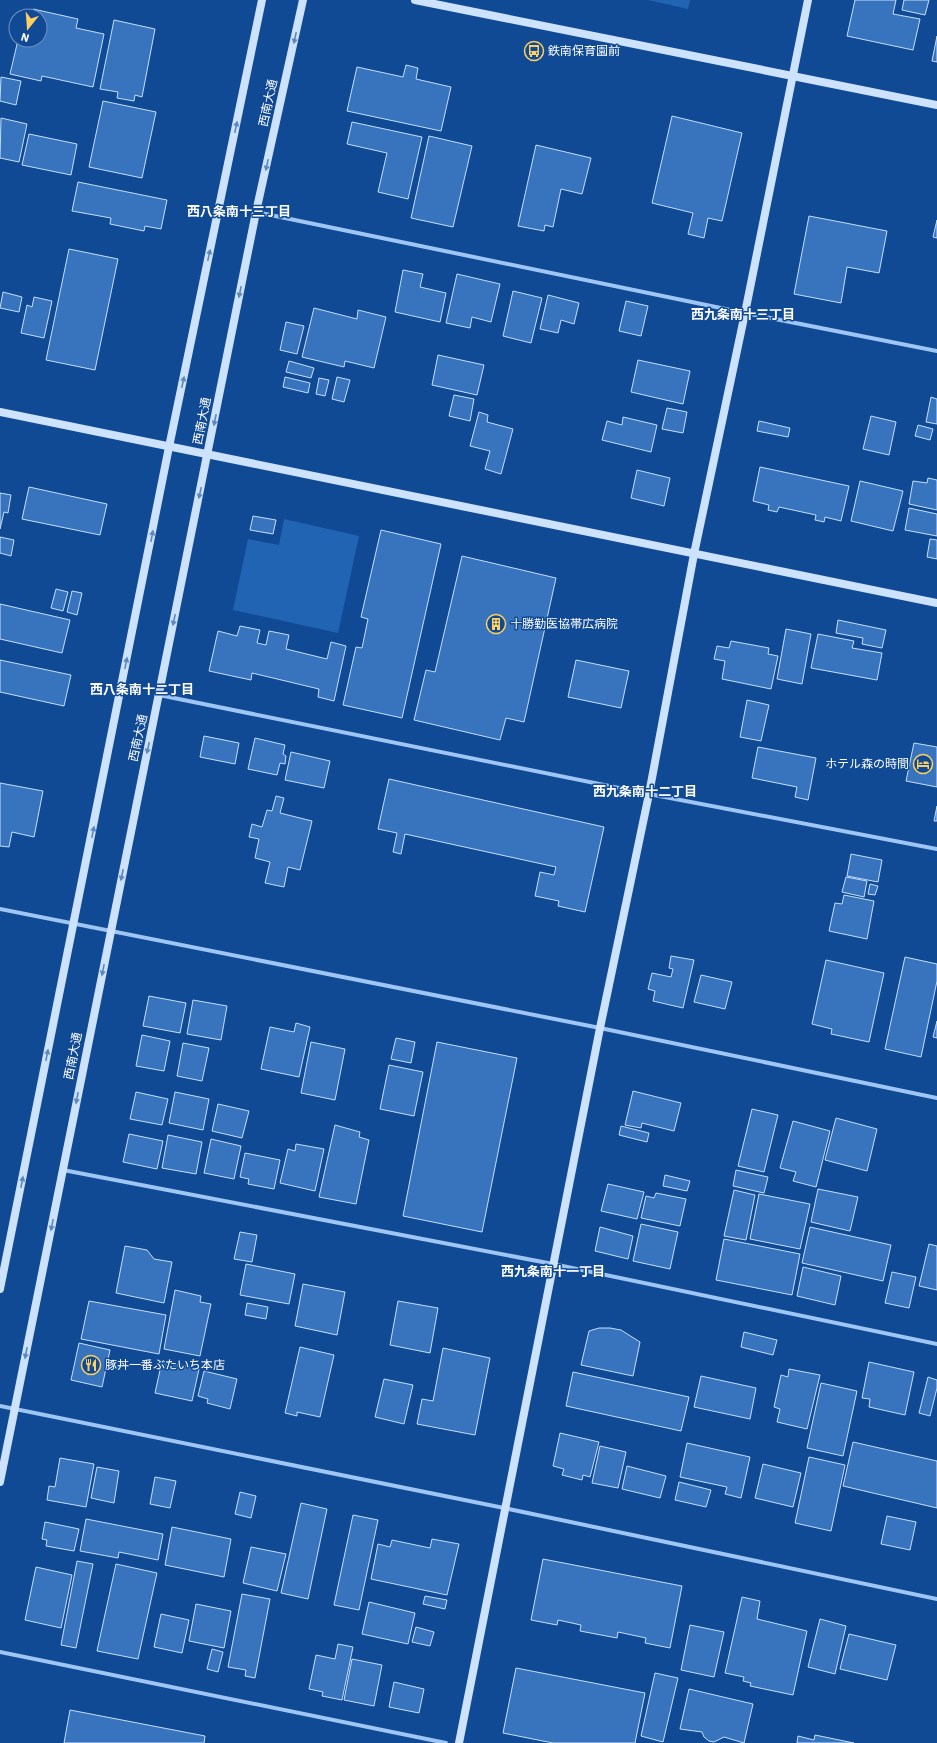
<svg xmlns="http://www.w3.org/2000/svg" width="937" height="1743" font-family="'IBM Plex Sans','Noto Sans JP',sans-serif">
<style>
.green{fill:#2164b4}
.building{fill:#3874bd;stroke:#c5dffe}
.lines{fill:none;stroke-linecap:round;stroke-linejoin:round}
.street{stroke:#9ec5f4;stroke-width:4}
.secondary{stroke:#cde2fd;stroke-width:8}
.oneway{fill:#5c87be}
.labels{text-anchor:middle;stroke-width:3;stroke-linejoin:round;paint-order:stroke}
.poi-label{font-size:12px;fill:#fff;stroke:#104a94;text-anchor:start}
.street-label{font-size:12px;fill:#fff;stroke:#104a94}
.neighbourhood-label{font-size:13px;font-weight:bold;fill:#fff;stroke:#104a94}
</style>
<rect width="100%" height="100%" fill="#104a94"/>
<g class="green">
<polygon points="648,0 690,0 688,9"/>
<polygon points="284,519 359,536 338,633 233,610 248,539 279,545"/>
</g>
<g class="building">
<polygon points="855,0 896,0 893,14 920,19 913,50 847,36"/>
<polygon points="904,0 929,0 925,15 902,10"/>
<polygon points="33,9 78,19 76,28 104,34 93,87 42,76 41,81 10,74 18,40 40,40 40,16 32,16"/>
<polygon points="114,20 155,29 142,97 135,95 134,101 117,98 118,92 100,89"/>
<polygon points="937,36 937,62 932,61"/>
<polygon points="406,65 418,68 416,79 451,87 441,131 347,111 357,67 403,77"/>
<polygon points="1,77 21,81 16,105 0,101"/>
<polygon points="103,101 156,112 142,178 89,167"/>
<polygon points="672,116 742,133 722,221 708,218 704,238 688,234 693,213 652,203"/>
<polygon points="1,118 27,124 19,162 0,158"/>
<polygon points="352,122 422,137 408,199 378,192 387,153 347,144"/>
<polygon points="29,134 77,144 71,175 22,165"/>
<polygon points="429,136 472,146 453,227 411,218"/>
<polygon points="536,145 591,158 582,194 561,189 553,227 545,225 544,231 518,226"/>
<polygon points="78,182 167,200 161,229 145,226 144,231 110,224 111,218 72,211"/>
<polygon points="809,216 887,231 879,273 847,267 841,303 794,294"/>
<polygon points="937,220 937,238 933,237"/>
<polygon points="69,249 118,259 95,370 46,360"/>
<polygon points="403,270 423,274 420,287 446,293 440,322 395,312"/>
<polygon points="457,274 500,284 491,322 472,317 470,328 446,323"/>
<polygon points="513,291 542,298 531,343 503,336"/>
<polygon points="3,292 22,297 19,312 0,308"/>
<polygon points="548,295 579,303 574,324 561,320 558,333 540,329"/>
<polygon points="34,297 52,301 44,338 21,333 27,305 32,307"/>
<polygon points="626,301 648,306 641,336 619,331"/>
<polygon points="314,308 357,319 358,310 386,317 374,368 345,361 344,367 302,357"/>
<polygon points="286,322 304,326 297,354 280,350"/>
<polygon points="438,355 484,365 477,395 432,385"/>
<polygon points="638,360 690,371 683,404 631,392"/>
<polygon points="289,361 314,368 311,378 286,372"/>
<polygon points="285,377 310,383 308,393 283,387"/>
<polygon points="337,377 350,380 344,402 332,399"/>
<polygon points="319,378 329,380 325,396 316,394"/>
<polygon points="454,395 474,399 470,421 449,416"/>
<polygon points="931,397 937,399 937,424 926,422"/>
<polygon points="667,408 687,412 683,433 662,429"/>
<polygon points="479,412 488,415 487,422 513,429 501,474 485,469 490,451 470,446"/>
<polygon points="871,416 896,422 889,455 863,449"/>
<polygon points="623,417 657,425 651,452 602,440 607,421 622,425"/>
<polygon points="759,421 790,428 788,437 757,431"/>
<polygon points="918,425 933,429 930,440 915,436"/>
<polygon points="760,467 849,486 841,521 825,517 824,522 815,520 816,515 779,507 777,512 768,510 769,505 753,501"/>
<polygon points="637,470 670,478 664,506 631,498"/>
<polygon points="928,478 937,480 937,510 909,504 913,481 927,483"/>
<polygon points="860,481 903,491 893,531 851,521"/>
<polygon points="29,487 107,504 100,535 22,519"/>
<polygon points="0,493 11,495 8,513 4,512 0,529"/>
<polygon points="909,508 937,514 937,536 905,530"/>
<polygon points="253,516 276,520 273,534 250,530"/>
<polygon points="381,530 441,544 402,718 343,705 356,647 362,648 368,619 361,617"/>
<polygon points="0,537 14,540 11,556 0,553"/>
<polygon points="930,539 937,540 937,559 927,557"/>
<polygon points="462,556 556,578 524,722 506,718 500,740 414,720 426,670 435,672"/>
<polygon points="56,589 68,592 63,611 51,608"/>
<polygon points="72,591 82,593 77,615 67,612"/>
<polygon points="0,604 70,620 62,653 0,639"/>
<polygon points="838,620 886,630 882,648 862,644 863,638 836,633"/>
<polygon points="240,626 260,630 257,643 266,645 269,631 289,635 286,649 327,659 331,642 346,646 334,701 318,697 319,689 252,673 251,680 209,671 218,631 237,636"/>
<polygon points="786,629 811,634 802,684 777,679"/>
<polygon points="818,634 854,641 852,648 882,653 877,680 811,668"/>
<polygon points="731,641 769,648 768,654 778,656 771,689 722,679 725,661 714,659 717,646 729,648"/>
<polygon points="0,660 71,675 64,706 0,692"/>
<polygon points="576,660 629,671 621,708 568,697"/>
<polygon points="747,700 769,705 761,741 740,737"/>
<polygon points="204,736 239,743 235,764 200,757"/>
<polygon points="255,738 285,745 283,754 286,756 285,764 280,763 277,775 248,769"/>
<polygon points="914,743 937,747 937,787 906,781"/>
<polygon points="758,747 816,758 808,800 795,797 797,787 752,778"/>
<polygon points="291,752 330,761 324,788 285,780"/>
<polygon points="389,779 604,827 585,912 558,906 559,901 535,896 540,872 554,875 556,867 405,834 401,854 393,852 397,833 378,829"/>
<polygon points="0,783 43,791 34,837 12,832 9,847 0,846"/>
<polygon points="276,796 284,798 280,813 312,821 300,870 288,867 284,887 265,883 270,862 255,858 259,839 249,837 252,824 262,827 267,810 272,811"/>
<polygon points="937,806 937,821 934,821"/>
<polygon points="851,854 882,860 878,882 847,876"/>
<polygon points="846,877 867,881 864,897 842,892"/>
<polygon points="870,884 878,886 875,895 868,894"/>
<polygon points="844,895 874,901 867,939 829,931 835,903 842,904"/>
<polygon points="671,956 694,960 683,1008 653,1001 655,991 648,989 652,973 671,977 673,969 669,968"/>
<polygon points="905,957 937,964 937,981 921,1057 885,1049"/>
<polygon points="826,960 884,973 869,1042 831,1034 832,1029 812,1024"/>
<polygon points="701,975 732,982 725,1009 694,1002"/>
<polygon points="149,996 186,1003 180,1033 143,1026"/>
<polygon points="193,1000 227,1006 221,1040 187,1034"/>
<polygon points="937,1021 937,1038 933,1037"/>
<polygon points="296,1023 310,1027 299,1077 261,1069 270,1027 294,1032"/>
<polygon points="142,1035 170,1041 164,1071 136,1066"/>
<polygon points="396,1038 415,1042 411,1063 391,1059"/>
<polygon points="311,1042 345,1049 335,1100 301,1093"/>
<polygon points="437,1042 517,1058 482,1232 403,1216"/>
<polygon points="183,1043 209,1048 202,1081 177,1076"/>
<polygon points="389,1065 423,1072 414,1116 380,1109"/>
<polygon points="633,1091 681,1103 674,1131 642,1123 641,1128 625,1125"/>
<polygon points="136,1092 168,1099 162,1125 130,1119"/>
<polygon points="175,1092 209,1099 203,1130 169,1123"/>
<polygon points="218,1104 249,1111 242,1138 212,1131"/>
<polygon points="752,1109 778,1115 764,1172 738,1166"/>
<polygon points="836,1118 877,1129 867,1171 825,1160"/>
<polygon points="793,1121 830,1131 816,1187 793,1181 796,1172 780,1168"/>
<polygon points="335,1125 360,1132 359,1137 369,1140 356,1204 319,1197"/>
<polygon points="621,1126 649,1133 647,1142 619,1135"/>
<polygon points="129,1134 163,1141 157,1169 123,1162"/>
<polygon points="168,1135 202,1142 196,1174 162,1168"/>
<polygon points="211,1139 241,1146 234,1179 204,1173"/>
<polygon points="296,1144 324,1149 315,1191 280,1183 288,1149 295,1151"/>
<polygon points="245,1153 280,1160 274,1189 248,1184 249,1179 240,1177"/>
<polygon points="736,1170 768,1177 764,1193 733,1186"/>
<polygon points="665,1175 690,1181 687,1191 663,1186"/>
<polygon points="608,1184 644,1192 637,1219 601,1211"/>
<polygon points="818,1189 858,1197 850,1231 811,1222"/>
<polygon points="734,1190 755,1195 746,1240 724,1236"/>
<polygon points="656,1193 686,1199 680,1226 641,1218 646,1196 654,1198"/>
<polygon points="759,1194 810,1204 800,1249 750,1239"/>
<polygon points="641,1224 678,1232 670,1269 633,1261"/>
<polygon points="600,1227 633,1236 628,1259 595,1251"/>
<polygon points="810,1227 891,1245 883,1281 802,1263"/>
<polygon points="240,1232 257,1235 252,1262 234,1259"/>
<polygon points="724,1239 800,1254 792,1295 716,1280"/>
<polygon points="929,1244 937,1246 937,1290 919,1286"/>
<polygon points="125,1246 147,1250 154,1259 172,1262 164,1303 116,1293"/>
<polygon points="246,1264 295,1274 289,1304 240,1295"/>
<polygon points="803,1267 841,1276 835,1305 797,1296"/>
<polygon points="892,1272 916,1277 909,1308 885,1303"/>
<polygon points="303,1284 345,1292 337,1335 295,1326"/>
<polygon points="175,1290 201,1296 200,1302 211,1304 200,1356 164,1349"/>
<polygon points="89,1301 166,1315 159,1354 81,1339"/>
<polygon points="398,1301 438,1308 430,1353 390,1345"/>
<polygon points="247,1303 268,1307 266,1319 245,1315"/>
<polygon points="599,1328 610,1328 621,1330 640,1342 633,1376 581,1365 589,1331"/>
<polygon points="744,1332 777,1340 773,1355 741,1347"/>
<polygon points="79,1343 110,1350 102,1387 71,1380"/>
<polygon points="300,1347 334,1355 320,1417 297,1412 297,1416 285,1413"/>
<polygon points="443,1348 490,1358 475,1435 417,1424 422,1399 433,1401"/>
<polygon points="162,1361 199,1369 192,1401 155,1393"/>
<polygon points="869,1362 914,1372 905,1415 869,1407 870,1399 862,1398"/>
<polygon points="789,1369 820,1375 807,1429 777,1422 780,1409 774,1407 781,1375 788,1377"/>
<polygon points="204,1371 237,1379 230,1409 207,1403 208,1399 198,1396"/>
<polygon points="573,1372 689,1397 681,1431 566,1406"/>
<polygon points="701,1376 756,1388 750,1419 694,1407"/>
<polygon points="928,1377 937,1380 937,1388 930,1416 919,1413"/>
<polygon points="384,1379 413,1385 404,1424 375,1417"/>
<polygon points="821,1383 857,1391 843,1456 807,1448"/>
<polygon points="560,1433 599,1442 590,1477 583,1475 582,1480 562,1475 564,1469 553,1466"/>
<polygon points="853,1442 937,1461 937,1508 843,1486"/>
<polygon points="687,1443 750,1457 741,1498 725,1494 727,1487 680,1477"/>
<polygon points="600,1446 626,1452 618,1488 592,1483"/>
<polygon points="809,1457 845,1465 831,1531 795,1523"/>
<polygon points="60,1458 94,1464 86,1507 47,1500 49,1486 55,1487"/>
<polygon points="763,1464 801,1473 793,1507 755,1498"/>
<polygon points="627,1466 666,1476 660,1498 622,1489"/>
<polygon points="97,1467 119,1471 114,1503 91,1498"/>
<polygon points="155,1477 176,1481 170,1508 150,1504"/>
<polygon points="679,1482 711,1490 706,1507 675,1500"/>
<polygon points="240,1492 256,1496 251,1518 235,1514"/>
<polygon points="301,1503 327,1509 308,1599 281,1593"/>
<polygon points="353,1515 378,1520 359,1610 334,1605"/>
<polygon points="887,1516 916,1522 910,1550 881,1544"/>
<polygon points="86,1519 163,1534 158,1560 119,1552 118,1558 80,1551"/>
<polygon points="45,1522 79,1529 74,1551 46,1546 47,1540 42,1539"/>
<polygon points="172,1527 231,1539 224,1577 165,1565"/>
<polygon points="432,1539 459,1544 447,1595 371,1579 378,1544 390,1547 392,1540 430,1548"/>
<polygon points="251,1547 286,1554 277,1591 243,1583"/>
<polygon points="543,1559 682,1586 670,1648 645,1643 646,1638 618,1632 617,1638 580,1631 581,1625 558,1620 557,1625 531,1620"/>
<polygon points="77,1561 93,1564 76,1648 61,1645"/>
<polygon points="116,1564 157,1573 138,1659 97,1651"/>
<polygon points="36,1567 72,1575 61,1628 25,1620"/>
<polygon points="242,1594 270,1599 255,1678 245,1676 246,1670 228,1667"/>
<polygon points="425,1596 447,1600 445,1609 423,1604"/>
<polygon points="742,1597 760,1601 757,1619 807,1631 793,1695 750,1686 751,1683 743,1681 744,1677 725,1673"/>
<polygon points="369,1602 415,1613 408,1644 362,1634"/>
<polygon points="196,1604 231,1611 224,1648 189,1641"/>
<polygon points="161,1614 189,1620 182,1653 154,1647"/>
<polygon points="820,1619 846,1626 835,1674 808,1667"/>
<polygon points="690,1625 724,1632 714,1677 681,1670"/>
<polygon points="416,1627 434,1632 430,1646 412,1642"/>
<polygon points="849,1634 896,1645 887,1680 840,1669"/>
<polygon points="338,1644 353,1647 342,1700 322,1696 323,1692 309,1689 316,1655 335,1659"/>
<polygon points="212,1649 223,1652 218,1672 207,1669"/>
<polygon points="352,1659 382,1665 374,1706 344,1700"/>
<polygon points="516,1668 645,1693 635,1743 553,1743 503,1733"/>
<polygon points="655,1673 678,1678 663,1742 641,1736"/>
<polygon points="394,1682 424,1689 419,1713 389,1707"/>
<polygon points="689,1689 753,1704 744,1743 724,1737 714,1742 709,1741 704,1737 702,1732 680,1729"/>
<polygon points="70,1710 205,1736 204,1743 64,1743"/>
<polygon points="815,1735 854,1743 797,1743 798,1736 814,1740"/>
</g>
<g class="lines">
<g class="street">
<polyline points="256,212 745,313 937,351"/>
<polyline points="159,695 649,794 937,849"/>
<polyline points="0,909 600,1028 937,1098"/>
<polyline points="63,1170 553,1264 937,1344"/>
<polyline points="0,1406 504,1508 937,1599"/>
<polyline points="0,1652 446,1743"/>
</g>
<g class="secondary">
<polyline points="415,0 937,105"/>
<polyline points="0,412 937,603"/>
<polyline points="0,1289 169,447 262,0"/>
<polyline points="0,1482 256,212 303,0"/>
<polyline points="459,1743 600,1028 649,794 694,554 745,313 808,0"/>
</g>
</g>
<defs><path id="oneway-solid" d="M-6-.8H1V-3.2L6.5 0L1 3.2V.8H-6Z"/></defs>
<g class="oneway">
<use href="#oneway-solid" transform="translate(295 38) rotate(102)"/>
<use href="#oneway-solid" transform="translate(236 127) rotate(-78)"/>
<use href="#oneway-solid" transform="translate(267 165) rotate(102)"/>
<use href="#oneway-solid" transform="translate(209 255) rotate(-78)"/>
<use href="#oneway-solid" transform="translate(240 292) rotate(101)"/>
<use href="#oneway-solid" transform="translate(183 382) rotate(-78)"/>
<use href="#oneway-solid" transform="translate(215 420) rotate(101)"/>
<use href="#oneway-solid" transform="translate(200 493) rotate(102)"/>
<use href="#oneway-solid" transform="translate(152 536) rotate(-79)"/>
<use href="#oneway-solid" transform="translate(174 620) rotate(102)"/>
<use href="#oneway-solid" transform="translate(126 663) rotate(-79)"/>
<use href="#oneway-solid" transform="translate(148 748) rotate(102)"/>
<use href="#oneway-solid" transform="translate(93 832) rotate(-79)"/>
<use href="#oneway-solid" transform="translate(122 875) rotate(102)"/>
<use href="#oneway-solid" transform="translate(103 970) rotate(101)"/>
<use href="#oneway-solid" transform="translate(47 1055) rotate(-79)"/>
<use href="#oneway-solid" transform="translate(77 1098) rotate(101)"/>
<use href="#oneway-solid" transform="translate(22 1182) rotate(-79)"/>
<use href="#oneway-solid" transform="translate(52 1225) rotate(101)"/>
<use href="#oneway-solid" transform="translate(26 1353) rotate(101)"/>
</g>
<defs>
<g id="bus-ring" transform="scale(1)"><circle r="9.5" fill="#104a94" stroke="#ffd060" stroke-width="1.5"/><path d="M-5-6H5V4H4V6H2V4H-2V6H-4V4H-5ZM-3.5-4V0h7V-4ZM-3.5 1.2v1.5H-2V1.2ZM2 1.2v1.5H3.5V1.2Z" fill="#ffd060"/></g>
<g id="building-ring" transform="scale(1)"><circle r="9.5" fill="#104a94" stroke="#ffd060" stroke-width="1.5"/><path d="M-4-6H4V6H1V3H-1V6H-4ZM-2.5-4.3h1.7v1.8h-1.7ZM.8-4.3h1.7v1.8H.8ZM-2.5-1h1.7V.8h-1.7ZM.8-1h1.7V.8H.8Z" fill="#ffd060"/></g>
<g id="hotel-ring" transform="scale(1)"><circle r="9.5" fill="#104a94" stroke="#ffd060" stroke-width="1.5"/><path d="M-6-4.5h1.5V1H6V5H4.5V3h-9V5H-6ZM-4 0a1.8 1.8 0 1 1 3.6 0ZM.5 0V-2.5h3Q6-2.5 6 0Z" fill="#ffd060"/></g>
<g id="restaurant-ring" transform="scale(1)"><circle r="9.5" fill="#104a94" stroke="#ffd060" stroke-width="1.5"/><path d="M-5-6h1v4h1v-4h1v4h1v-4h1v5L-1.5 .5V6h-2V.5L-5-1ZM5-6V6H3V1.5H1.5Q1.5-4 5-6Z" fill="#ffd060"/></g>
</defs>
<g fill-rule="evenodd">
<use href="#bus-ring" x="534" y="51"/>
<use href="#building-ring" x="496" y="624"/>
<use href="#hotel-ring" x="923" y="764"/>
<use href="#restaurant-ring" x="91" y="1365"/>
</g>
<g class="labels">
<g class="poi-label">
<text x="548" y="55">鉄南保育園前</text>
<text x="510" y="628">十勝勤医協帯広病院</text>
<text x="909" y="768" text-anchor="end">ホテル森の時間</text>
<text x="105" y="1369">豚丼一番ぶたいち本店</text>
</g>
<g class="street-label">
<text transform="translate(268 103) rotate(-78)" y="4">西南大通</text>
<text transform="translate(202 421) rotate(-79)" y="4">西南大通</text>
<text transform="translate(138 738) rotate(-78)" y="4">西南大通</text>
<text transform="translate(73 1056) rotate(-79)" y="4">西南大通</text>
</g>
<g class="neighbourhood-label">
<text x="239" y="216">西八条南十三丁目</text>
<text x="743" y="319">西九条南十三丁目</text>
<text x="142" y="694">西八条南十二丁目</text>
<text x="645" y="796">西九条南十二丁目</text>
<text x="553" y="1276">西九条南十一丁目</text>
</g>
</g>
<g transform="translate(28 28) rotate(197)"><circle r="19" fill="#104a94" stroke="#7092bf"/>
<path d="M0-3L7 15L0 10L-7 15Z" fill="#ffd060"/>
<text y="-6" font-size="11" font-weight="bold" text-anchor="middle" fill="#ffffff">N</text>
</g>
</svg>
